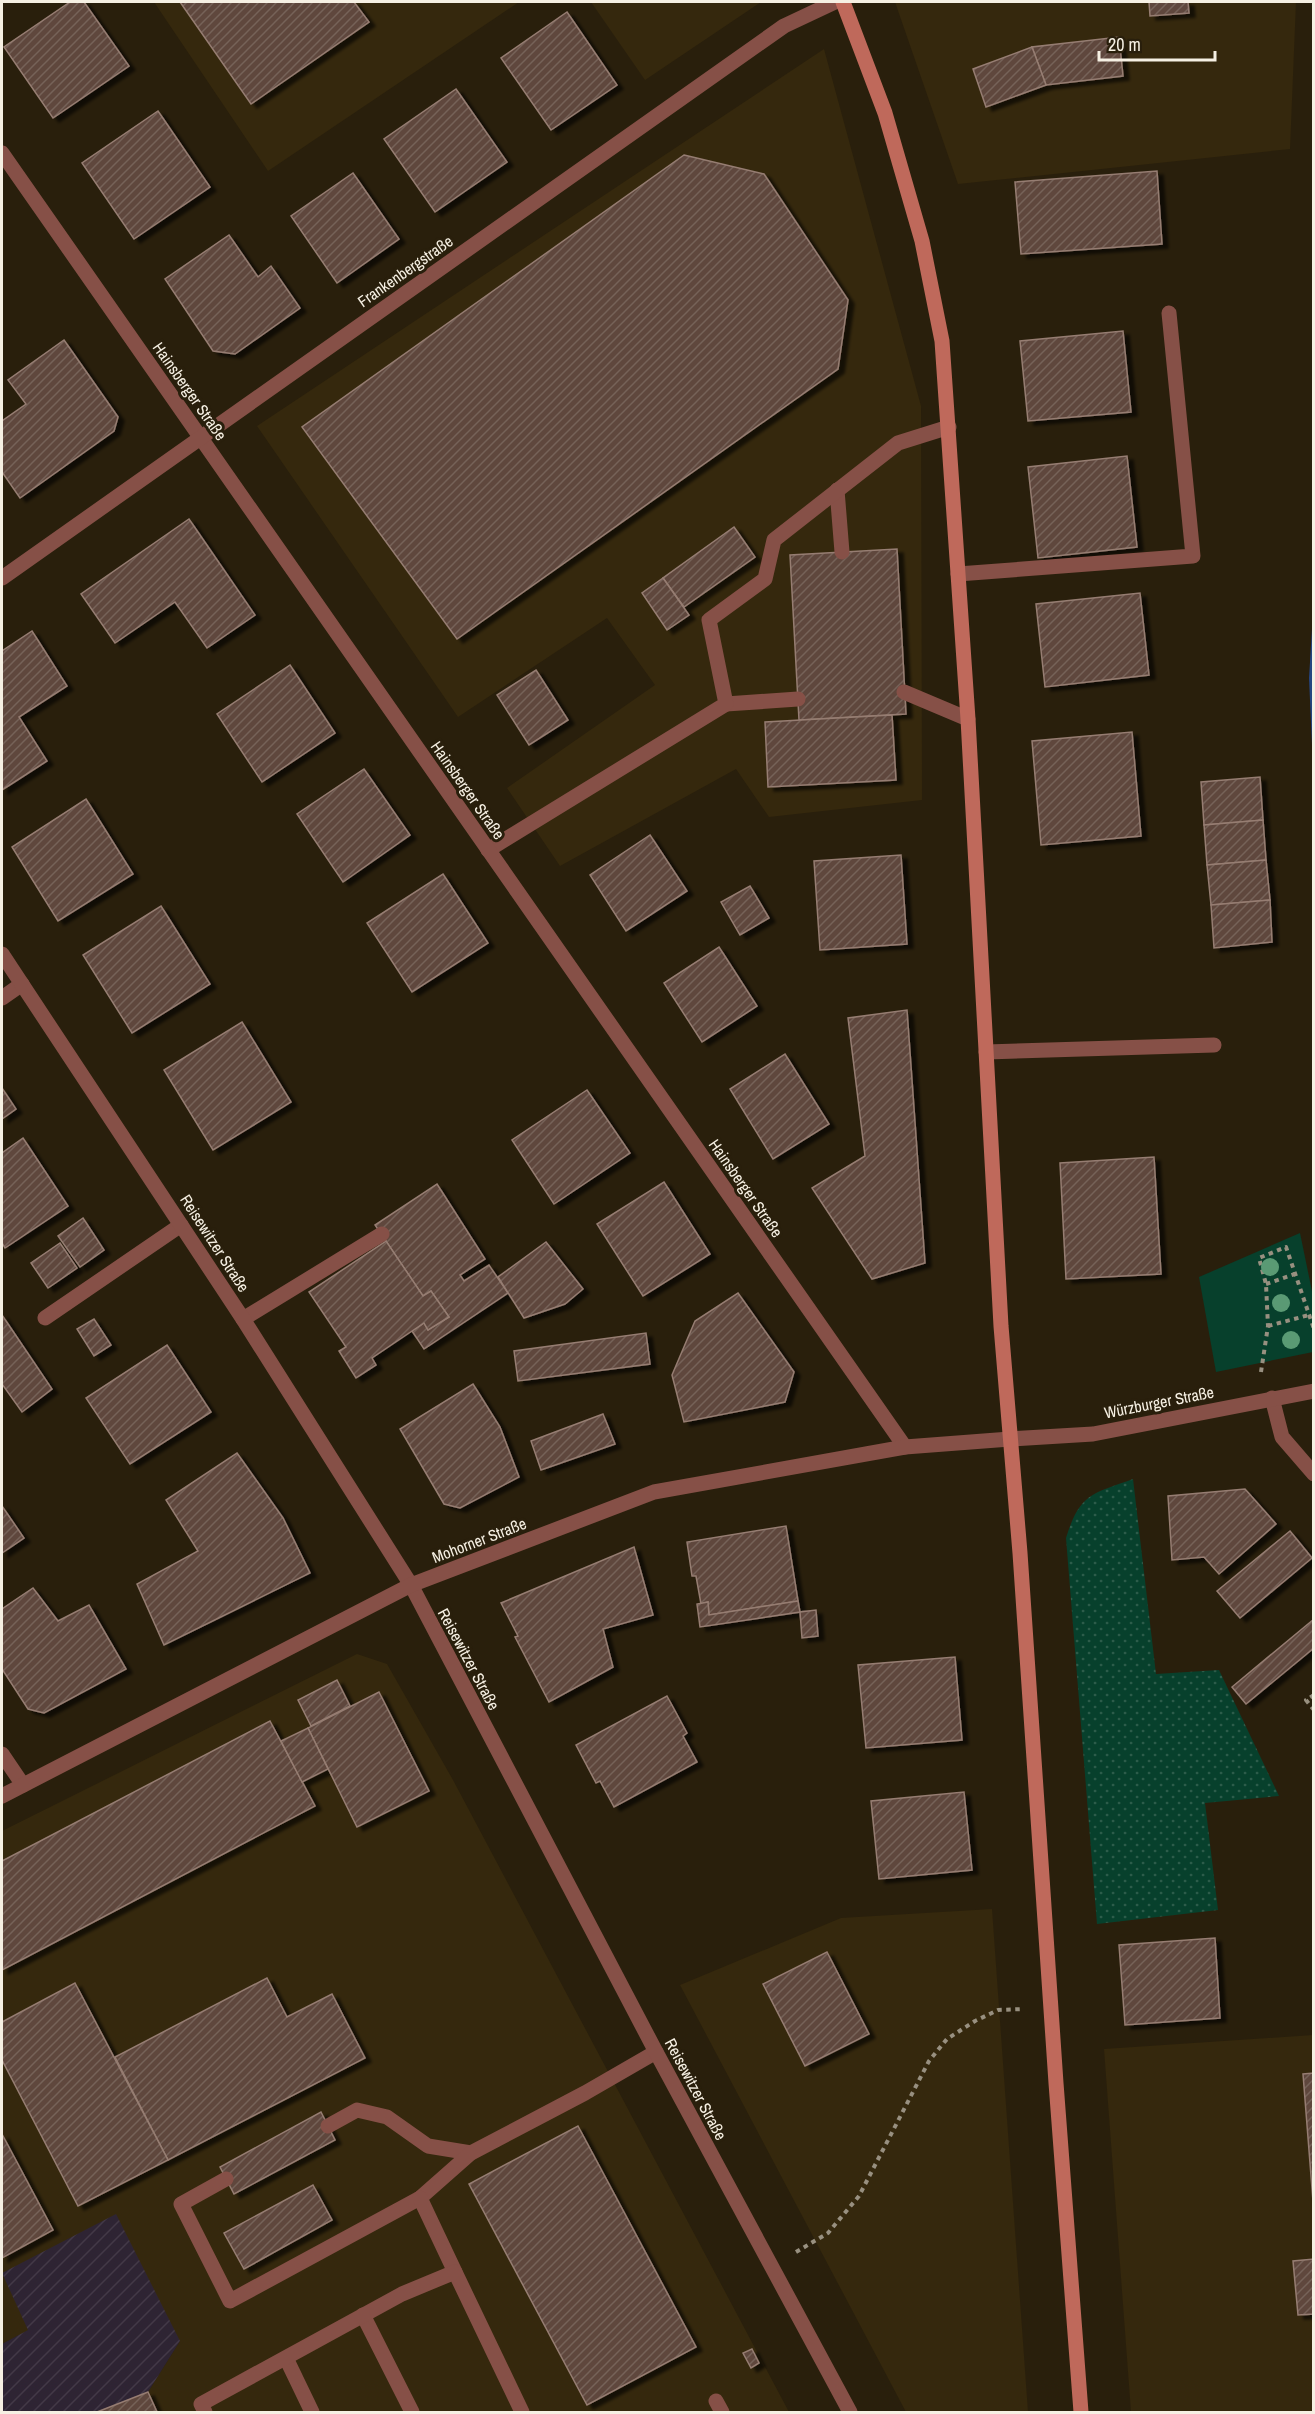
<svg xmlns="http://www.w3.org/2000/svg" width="1315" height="2414" font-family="'Archivo Narrow',sans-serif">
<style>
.built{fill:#35280d}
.industrial{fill:url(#industrial-furrows)}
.grass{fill:url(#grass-dots)}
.green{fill:#07402c}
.water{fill:#264681}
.building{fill:url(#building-hatch);stroke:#967d72;stroke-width:1.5;filter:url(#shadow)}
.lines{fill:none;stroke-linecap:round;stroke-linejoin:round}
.path{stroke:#989080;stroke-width:4;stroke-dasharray:4.5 4.5;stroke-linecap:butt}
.service{stroke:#865047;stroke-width:15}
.minor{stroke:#865047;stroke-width:15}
.tertiary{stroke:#865047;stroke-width:15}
.secondary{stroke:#bf695b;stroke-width:15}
.tree{fill:#5a9a74}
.labels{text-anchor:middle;stroke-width:6;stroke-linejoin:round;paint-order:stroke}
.street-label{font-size:16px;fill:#f6f0e3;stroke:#291f0c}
</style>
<defs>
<pattern id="industrial-furrows" width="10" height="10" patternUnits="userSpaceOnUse" patternTransform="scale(1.5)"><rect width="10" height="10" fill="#2e2433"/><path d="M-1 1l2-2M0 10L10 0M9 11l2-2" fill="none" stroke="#433947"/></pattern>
<pattern id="grass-dots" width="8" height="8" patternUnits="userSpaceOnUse" patternTransform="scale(1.5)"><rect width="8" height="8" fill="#07402c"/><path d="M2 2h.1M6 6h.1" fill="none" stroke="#2c5c4a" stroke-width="1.8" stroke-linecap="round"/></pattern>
<pattern id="building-hatch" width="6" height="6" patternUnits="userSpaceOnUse" patternTransform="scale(1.5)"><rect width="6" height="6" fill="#5e473d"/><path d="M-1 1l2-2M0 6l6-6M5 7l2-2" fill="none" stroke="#766259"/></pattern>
<filter id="shadow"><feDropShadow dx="6" dy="4" stdDeviation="1.5" flood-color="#0009"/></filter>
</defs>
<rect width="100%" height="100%" fill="#291f0c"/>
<g class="built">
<polygon points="154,2 519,2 268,171"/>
<polygon points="591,2 761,2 645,80"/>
<polygon points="895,2 1296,2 1290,149 958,184"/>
<polygon points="824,49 921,406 922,800 769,817 736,769 560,866 507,788 655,685 607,618 458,717 257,426"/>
<polygon points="357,1654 387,1664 453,1780 789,2412 157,2412 148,2392 180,2341 29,2330 2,2344 2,1831"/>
<polygon points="992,1909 1028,2412 906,2412 680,1985 841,1918"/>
<polygon points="1313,2035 1313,2412 1131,2412 1104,2049"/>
</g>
<polygon class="industrial" points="116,2214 180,2341 148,2392 157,2412 2,2412 2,2344 28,2330 2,2273"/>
<path class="grass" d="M 1133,1479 L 1156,1674 L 1219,1670 L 1279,1796 L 1205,1803 L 1218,1910 L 1097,1924 L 1066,1538 C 1080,1493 1092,1494 1133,1479 Z"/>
<polygon class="green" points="1300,1233 1313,1296 1313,1352 1216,1372 1199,1277"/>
<polygon class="water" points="1313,612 1313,767 1309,678"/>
<g class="building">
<polygon points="70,2 84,2 129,66 53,118 4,47"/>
<polygon points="180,2 354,2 369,22 251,104"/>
<polygon points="1149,2 1188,2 1189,13 1150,16"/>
<polygon points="567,12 617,85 551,130 501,58"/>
<polygon points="1119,37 1123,76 1046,85 1032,47"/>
<polygon points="1032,47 1046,85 986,107 973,69"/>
<polygon points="456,89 507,162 435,212 384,139"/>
<polygon points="158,111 210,187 134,239 82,163"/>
<polygon points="684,155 764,174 848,300 838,369 457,639 302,427"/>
<polygon points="1157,171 1162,244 1021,254 1015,182"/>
<polygon points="353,173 399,239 337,283 291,216"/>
<polygon points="229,235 258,277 271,266 300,308 235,354 213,351 165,279"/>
<polygon points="1123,331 1131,412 1028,421 1020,341"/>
<polygon points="64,340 118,417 114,431 20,498 2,472 2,421 26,404 8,380"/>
<polygon points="1127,456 1137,547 1038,558 1028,467"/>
<polygon points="189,519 255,615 207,648 175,602 115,643 81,594"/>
<polygon points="734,527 755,557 684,607 663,578"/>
<polygon points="897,549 906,714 799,720 790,555"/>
<polygon points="663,578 689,615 667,630 642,593"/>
<polygon points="1140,593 1149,675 1045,687 1036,604"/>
<polygon points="32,631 67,686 19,717 47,761 2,790 2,651"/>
<polygon points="290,665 335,733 262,782 217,714"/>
<polygon points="536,670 568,720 529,745 497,695"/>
<polygon points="892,715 896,780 768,787 765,722"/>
<polygon points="1132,732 1141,836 1041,845 1032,741"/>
<polygon points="364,769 410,835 343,882 297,814"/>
<polygon points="1260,777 1263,820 1204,825 1201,782"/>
<polygon points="86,799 133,874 58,921 12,847"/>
<polygon points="1263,820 1266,860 1207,865 1204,825"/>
<polygon points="650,835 687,891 626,931 590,875"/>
<polygon points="901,855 907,944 820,950 814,861"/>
<polygon points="1266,860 1270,900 1211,905 1207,865"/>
<polygon points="443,874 488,943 412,992 367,923"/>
<polygon points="750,886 769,918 740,935 721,902"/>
<polygon points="1270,900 1272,942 1214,948 1211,905"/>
<polygon points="161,906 210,984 132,1033 83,955"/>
<polygon points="719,947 757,1006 702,1042 664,983"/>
<polygon points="907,1010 925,1263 872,1279 812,1188 865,1156 848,1018"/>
<polygon points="242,1022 291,1102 213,1150 164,1070"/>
<polygon points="785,1054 829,1124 773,1159 730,1089"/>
<polygon points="2,1088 16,1109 2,1119"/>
<polygon points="587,1090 630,1153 554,1204 512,1140"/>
<polygon points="23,1138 68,1206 5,1248 2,1243 2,1153"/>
<polygon points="1154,1157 1161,1274 1066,1279 1060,1163"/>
<polygon points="664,1182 710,1254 643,1296 597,1224"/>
<polygon points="437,1184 485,1259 460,1275 464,1281 489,1265 508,1293 424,1349 412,1331 424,1323 428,1330 449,1317 431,1291 423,1296 375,1225"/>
<polygon points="83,1218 104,1250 80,1267 58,1236"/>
<polygon points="386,1241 423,1296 431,1291 449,1317 428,1330 424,1323 412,1331 372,1358 376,1365 356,1378 339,1351 346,1347 309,1292"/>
<polygon points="546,1242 583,1289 565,1304 524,1318 498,1277"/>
<polygon points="60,1243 77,1268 48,1288 31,1263"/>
<polygon points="738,1293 794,1372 785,1402 684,1422 672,1375 695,1321"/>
<polygon points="2,1315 52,1389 22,1412 2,1384"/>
<polygon points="94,1319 111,1345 94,1356 77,1329"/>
<polygon points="646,1333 650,1364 518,1381 514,1351"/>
<polygon points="167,1345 211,1412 130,1464 86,1398"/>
<polygon points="473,1384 500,1427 519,1477 460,1508 444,1504 400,1429"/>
<polygon points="603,1414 615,1444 541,1470 531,1441"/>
<polygon points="237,1453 283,1518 310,1573 164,1645 137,1584 198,1551 166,1500"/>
<polygon points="1245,1489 1276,1524 1219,1574 1204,1557 1172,1560 1168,1496"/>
<polygon points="2,1506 24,1538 2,1553"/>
<polygon points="786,1526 798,1601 709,1615 708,1602 701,1604 696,1576 692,1576 687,1542"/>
<polygon points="1290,1531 1312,1558 1240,1618 1217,1591"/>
<polygon points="634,1547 653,1615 603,1629 613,1667 549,1702 515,1637 518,1636 501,1603"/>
<polygon points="33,1588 58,1621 89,1605 126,1669 44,1713 28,1709 2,1669 2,1609"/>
<polygon points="798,1601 800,1612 700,1627 697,1604 708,1602 709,1615"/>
<polygon points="816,1610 818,1636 802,1638 800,1612"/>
<polygon points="1314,1619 1314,1648 1246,1704 1232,1687"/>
<polygon points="955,1657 962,1740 866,1748 858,1665"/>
<polygon points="337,1680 350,1706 311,1726 298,1700"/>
<polygon points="379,1692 429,1791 357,1827 308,1728"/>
<polygon points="667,1696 687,1733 683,1736 697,1762 614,1807 600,1781 596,1783 576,1745"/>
<polygon points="270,1721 315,1806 2,1970 2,1861"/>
<polygon points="308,1728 328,1769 302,1782 281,1741"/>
<polygon points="964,1792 972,1870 879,1879 871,1801"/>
<polygon points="1215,1938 1220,2018 1125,2025 1119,1945"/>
<polygon points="827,1952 869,2034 805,2066 763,1984"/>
<polygon points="267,1978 287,2017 332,1994 365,2058 168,2160 115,2057"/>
<polygon points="75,1983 168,2160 78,2206 2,2060 2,2022"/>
<polygon points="1314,2073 1314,2214 1303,2074"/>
<polygon points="321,2112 335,2140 234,2194 220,2167"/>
<polygon points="578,2126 696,2347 587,2405 469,2184"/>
<polygon points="2,2134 53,2230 2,2258"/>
<polygon points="313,2185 332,2220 244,2269 224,2233"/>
<polygon points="1314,2259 1314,2314 1298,2315 1293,2261"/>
<polygon points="752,2349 759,2363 751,2368 743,2353"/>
<polygon points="148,2392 157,2412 97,2412"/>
</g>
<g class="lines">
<g class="path">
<polyline points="1266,1284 1295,1274"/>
<polyline points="1268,1326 1309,1315"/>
<polyline points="1261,1372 1268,1326 1266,1284 1259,1258 1286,1247 1314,1329"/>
<polyline points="1314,1695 1306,1700 1314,1710"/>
<polyline points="796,2252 828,2233 859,2196 929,2061 947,2039 975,2021 998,2010 1023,2009"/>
</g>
<g class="service">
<polyline points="837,490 842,552"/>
<polyline points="958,574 1193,556 1169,313"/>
<polyline points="904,692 968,719"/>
<polyline points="726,704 798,699"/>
<polyline points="488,850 726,704 709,620 765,579 774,540 898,443 949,427"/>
<polyline points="2,998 22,984"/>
<polyline points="986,1052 1214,1045"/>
<polyline points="45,1318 181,1225"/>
<polyline points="243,1319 382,1234"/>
<polyline points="328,2126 357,2110 387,2117 428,2146 471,2153"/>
<polyline points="226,2179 181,2204 230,2301 420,2198 471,2153 585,2093 656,2052"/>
<polyline points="420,2198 455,2272"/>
<polyline points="363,2315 412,2412"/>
<polyline points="286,2358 312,2412"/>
<polyline points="716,2401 722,2412"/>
<polyline points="205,2412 201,2404 402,2294 455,2272 522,2412"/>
</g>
<g class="minor">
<polyline points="2,153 905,1447"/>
<polyline points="2,578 784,26 835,2"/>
<polyline points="2,954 243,1319 411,1585 656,2052 850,2412"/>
<polyline points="1272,1398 1282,1437 1314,1474"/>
<polyline points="2,1754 23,1785"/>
<polyline points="2,1796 411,1585 654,1492 905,1447 1010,1439"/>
</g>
<polyline class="tertiary" points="1010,1439 1093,1434 1314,1391"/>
<polyline class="secondary" points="843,2 885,113 922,241 942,341 968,719 1001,1326 1020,1553 1056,2083 1081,2412"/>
</g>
<g class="tree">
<circle cx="1270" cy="1267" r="9"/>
<circle cx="1281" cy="1303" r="9"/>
<circle cx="1291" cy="1340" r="9"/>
</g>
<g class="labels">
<g class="street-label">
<text transform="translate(405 271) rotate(-35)" y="6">Frankenbergstraße</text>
<text transform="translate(190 391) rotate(55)" y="6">Hainsberger Straße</text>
<text transform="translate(468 790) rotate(55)" y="6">Hainsberger Straße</text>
<text transform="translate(746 1188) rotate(55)" y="6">Hainsberger Straße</text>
<text transform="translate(215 1243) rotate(57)" y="6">Reisewitzer Straße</text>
<text transform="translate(1159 1402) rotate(-11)" y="6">Würzburger Straße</text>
<text transform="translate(479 1540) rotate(-21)" y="6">Mohorner Straße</text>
<text transform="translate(469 1659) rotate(62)" y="6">Reisewitzer Straße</text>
<text transform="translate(696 2089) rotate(62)" y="6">Reisewitzer Straße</text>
</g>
</g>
<rect width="1315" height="2414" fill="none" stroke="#f6f0e3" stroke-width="6"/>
<path d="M1099 51v9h116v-9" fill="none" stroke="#f6f0e3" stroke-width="3"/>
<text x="1108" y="51" font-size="18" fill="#f6f0e3" stroke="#291f0c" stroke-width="4.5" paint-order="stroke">20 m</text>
</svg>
